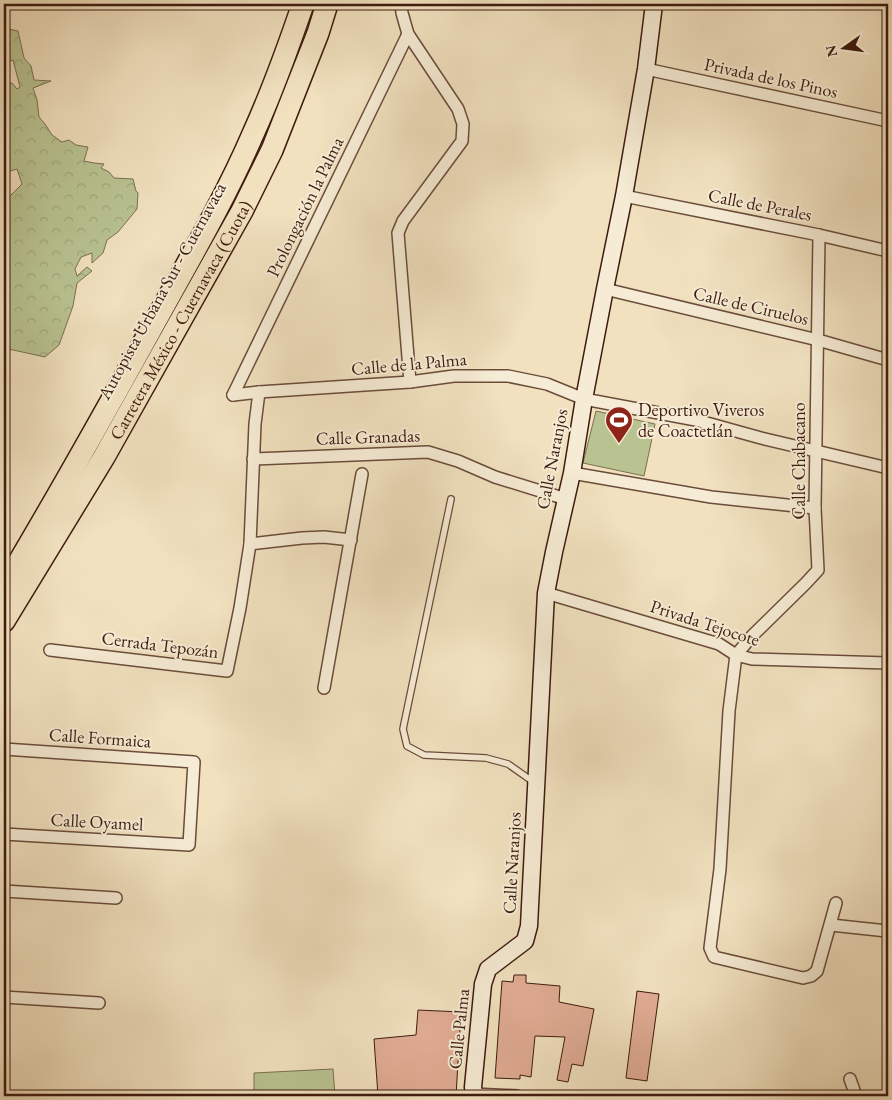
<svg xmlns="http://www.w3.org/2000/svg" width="892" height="1100" font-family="'EB Garamond',serif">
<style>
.grass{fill:#b9c392;stroke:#7c6f50}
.forest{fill:url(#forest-crowns);stroke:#7c6f50}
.building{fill:#e0ac94;stroke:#3e1b0f}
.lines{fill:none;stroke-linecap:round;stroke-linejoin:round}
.lane-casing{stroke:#6b4c3b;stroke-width:8}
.street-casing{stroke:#6b4c3b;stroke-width:14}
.secondary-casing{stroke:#3e1b0f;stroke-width:19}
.highway-casing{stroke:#3e1b0f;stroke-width:24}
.lane{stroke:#f6ecd5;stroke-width:5.5}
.street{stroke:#f6ecd5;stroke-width:11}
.secondary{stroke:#f6ecd5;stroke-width:16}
.highway{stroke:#f1e1bf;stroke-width:21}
.labels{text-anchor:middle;stroke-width:4;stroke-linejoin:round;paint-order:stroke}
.street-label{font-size:18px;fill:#3e1b0f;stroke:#f6ecd5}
.poi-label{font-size:18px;fill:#3e1b0f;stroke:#f6ecd5;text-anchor:start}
</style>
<defs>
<pattern id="forest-crowns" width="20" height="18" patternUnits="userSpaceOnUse" patternTransform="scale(1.25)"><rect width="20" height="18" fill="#b9c392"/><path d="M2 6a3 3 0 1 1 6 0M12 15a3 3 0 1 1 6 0" fill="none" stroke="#a0a77d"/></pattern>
</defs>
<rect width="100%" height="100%" fill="#f1e1bf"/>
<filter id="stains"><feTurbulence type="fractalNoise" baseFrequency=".004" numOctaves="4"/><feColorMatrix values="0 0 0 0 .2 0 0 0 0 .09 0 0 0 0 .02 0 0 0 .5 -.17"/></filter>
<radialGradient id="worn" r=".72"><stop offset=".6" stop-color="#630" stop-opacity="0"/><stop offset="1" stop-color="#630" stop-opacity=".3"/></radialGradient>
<g class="grass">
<polygon points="596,411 655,424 644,476 583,463"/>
<polygon points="333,1069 335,1096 254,1096 254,1073"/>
</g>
<polygon class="forest" points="4,28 18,31 24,58 31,66 34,80 51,81 33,88 37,100 39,117 45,124 52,135 62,142 69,140 76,145 88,147 84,161 94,163 104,164 101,168 109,172 114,178 133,179 136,191 138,193 137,209 118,232 107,240 103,253 92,263 92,253 81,257 75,269 77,276 87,267 92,271 77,283 73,306 59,345 45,357 4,348 4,202 22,184 17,169 4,173 4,86 12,83 17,89 20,87 13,60 4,63"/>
<g class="building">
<polygon points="514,975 526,975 526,983 560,986 559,1002 594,1009 583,1066 572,1064 568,1082 557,1080 565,1037 535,1036 531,1077 520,1075 520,1079 495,1078 502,981 513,982"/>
<polygon points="637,991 659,994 647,1081 626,1078"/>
<polygon points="418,1010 461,1012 456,1096 378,1096 374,1039 416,1035"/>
</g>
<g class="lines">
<g class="lane-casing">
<polyline id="lane" points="451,499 403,729 407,746 424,755 486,758 508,764 535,783"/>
</g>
<g class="street-casing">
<g id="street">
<polyline points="401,4 402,13 408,34 458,109 463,124 462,141 403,221 398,233 410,382"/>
<polyline points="646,69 888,121"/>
<polyline points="624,196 819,235 888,251"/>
<polyline points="819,235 815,508 818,570 806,583 752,636 736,655 729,711 720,869 710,948 714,957 803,978 811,976 817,971 836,903"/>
<polyline points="605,289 818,340 888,360"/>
<polyline points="233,395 259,392 410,382 454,376 508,376 547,384 584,399 696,420 761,438 888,468"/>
<polyline points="233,395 408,34"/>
<polyline points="253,459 428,452 458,461 495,477 566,499"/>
<polyline points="572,473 711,497 815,508"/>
<polyline points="250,544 302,538 324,537 351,540"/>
<polyline points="546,593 719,644 736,655 752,659 888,663"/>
<polyline points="50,650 227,671 240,608 250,544 255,424 259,392"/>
<polyline points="324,688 362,474"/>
<polyline points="4,749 194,762 189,845 4,834"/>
<polyline points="4,891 116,898"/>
<polyline points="831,925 887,931"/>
<polyline points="4,997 99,1003"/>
<polyline points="850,1079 856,1096"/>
<polyline points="474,1094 517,1096"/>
</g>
</g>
<g class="secondary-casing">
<polyline id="secondary" points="474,1096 473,1087 483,984 488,969 525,941 529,926 546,593 554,552 572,473 584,399 605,289 624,196 646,69 654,4"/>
</g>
<g class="highway-casing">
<g id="highway">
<path d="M 4,587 C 56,500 106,411 155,322 C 189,260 225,199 253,134 C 272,92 288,48 303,4"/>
<path id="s1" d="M 4,621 L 104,457 L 242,211 L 272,150 L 318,33 L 327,4"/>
</g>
</g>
<use href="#lane" class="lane"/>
<use href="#street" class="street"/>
<use href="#secondary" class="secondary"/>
<use href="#highway" class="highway"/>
</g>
<defs>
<g id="stadium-pin" transform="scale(1.4375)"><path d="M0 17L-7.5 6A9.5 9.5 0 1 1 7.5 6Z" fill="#8f2418" stroke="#f6ecd5"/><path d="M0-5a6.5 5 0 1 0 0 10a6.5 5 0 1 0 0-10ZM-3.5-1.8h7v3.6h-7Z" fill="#fff"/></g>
</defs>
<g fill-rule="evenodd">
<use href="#stadium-pin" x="619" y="420"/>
</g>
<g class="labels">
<g class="street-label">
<text transform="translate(771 78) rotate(12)" y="6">Privada de los Pinos</text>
<text transform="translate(760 205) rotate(11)" y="6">Calle de Perales</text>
<text transform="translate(305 207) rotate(-64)" y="6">Prolongación la Palma</text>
<text transform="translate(162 291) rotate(-61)" y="6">Autopista Urbana Sur - Cuernavaca</text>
<text transform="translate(751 306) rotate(13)" y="6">Calle de Ciruelos</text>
<text dy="6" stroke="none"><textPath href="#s1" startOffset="349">Carretera México - Cuernavaca (Cuota)</textPath></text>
<text transform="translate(409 364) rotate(-5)" y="6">Calle de la Palma</text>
<text transform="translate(368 437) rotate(-2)" y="6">Calle Granadas</text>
<text transform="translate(552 459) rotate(-79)" y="6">Calle Naranjos</text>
<text transform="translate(799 461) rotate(-90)" y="6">Calle Chabacano</text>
<text transform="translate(705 623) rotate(18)" y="6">Privada Tejocote</text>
<text transform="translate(160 645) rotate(7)" y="6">Cerrada Tepozán</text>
<text transform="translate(100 738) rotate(4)" y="6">Calle Formaica</text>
<text transform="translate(97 822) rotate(3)" y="6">Calle Oyamel</text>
<text transform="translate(512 863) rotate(-87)" y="6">Calle Naranjos</text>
<text transform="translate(459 1029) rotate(-84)" y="6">Calle Palma</text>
</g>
<g class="poi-label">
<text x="638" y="416">Deportivo Viveros<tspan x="638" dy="21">de Coactetlán</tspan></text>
</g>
</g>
<rect width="892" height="1100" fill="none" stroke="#f1e1bf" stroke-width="20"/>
<rect x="5" y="5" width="882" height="1090" fill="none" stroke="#3e1b0f" stroke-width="2.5"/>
<rect x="10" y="10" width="872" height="1080" fill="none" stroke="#3e1b0f"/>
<g transform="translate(844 48) rotate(256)" stroke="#f6ecd5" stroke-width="4" paint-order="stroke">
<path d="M0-4L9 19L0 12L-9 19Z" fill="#3e1b0f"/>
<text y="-8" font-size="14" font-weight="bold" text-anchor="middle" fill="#3e1b0f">N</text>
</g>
<rect width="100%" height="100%" filter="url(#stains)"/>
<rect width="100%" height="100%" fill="url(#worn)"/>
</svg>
